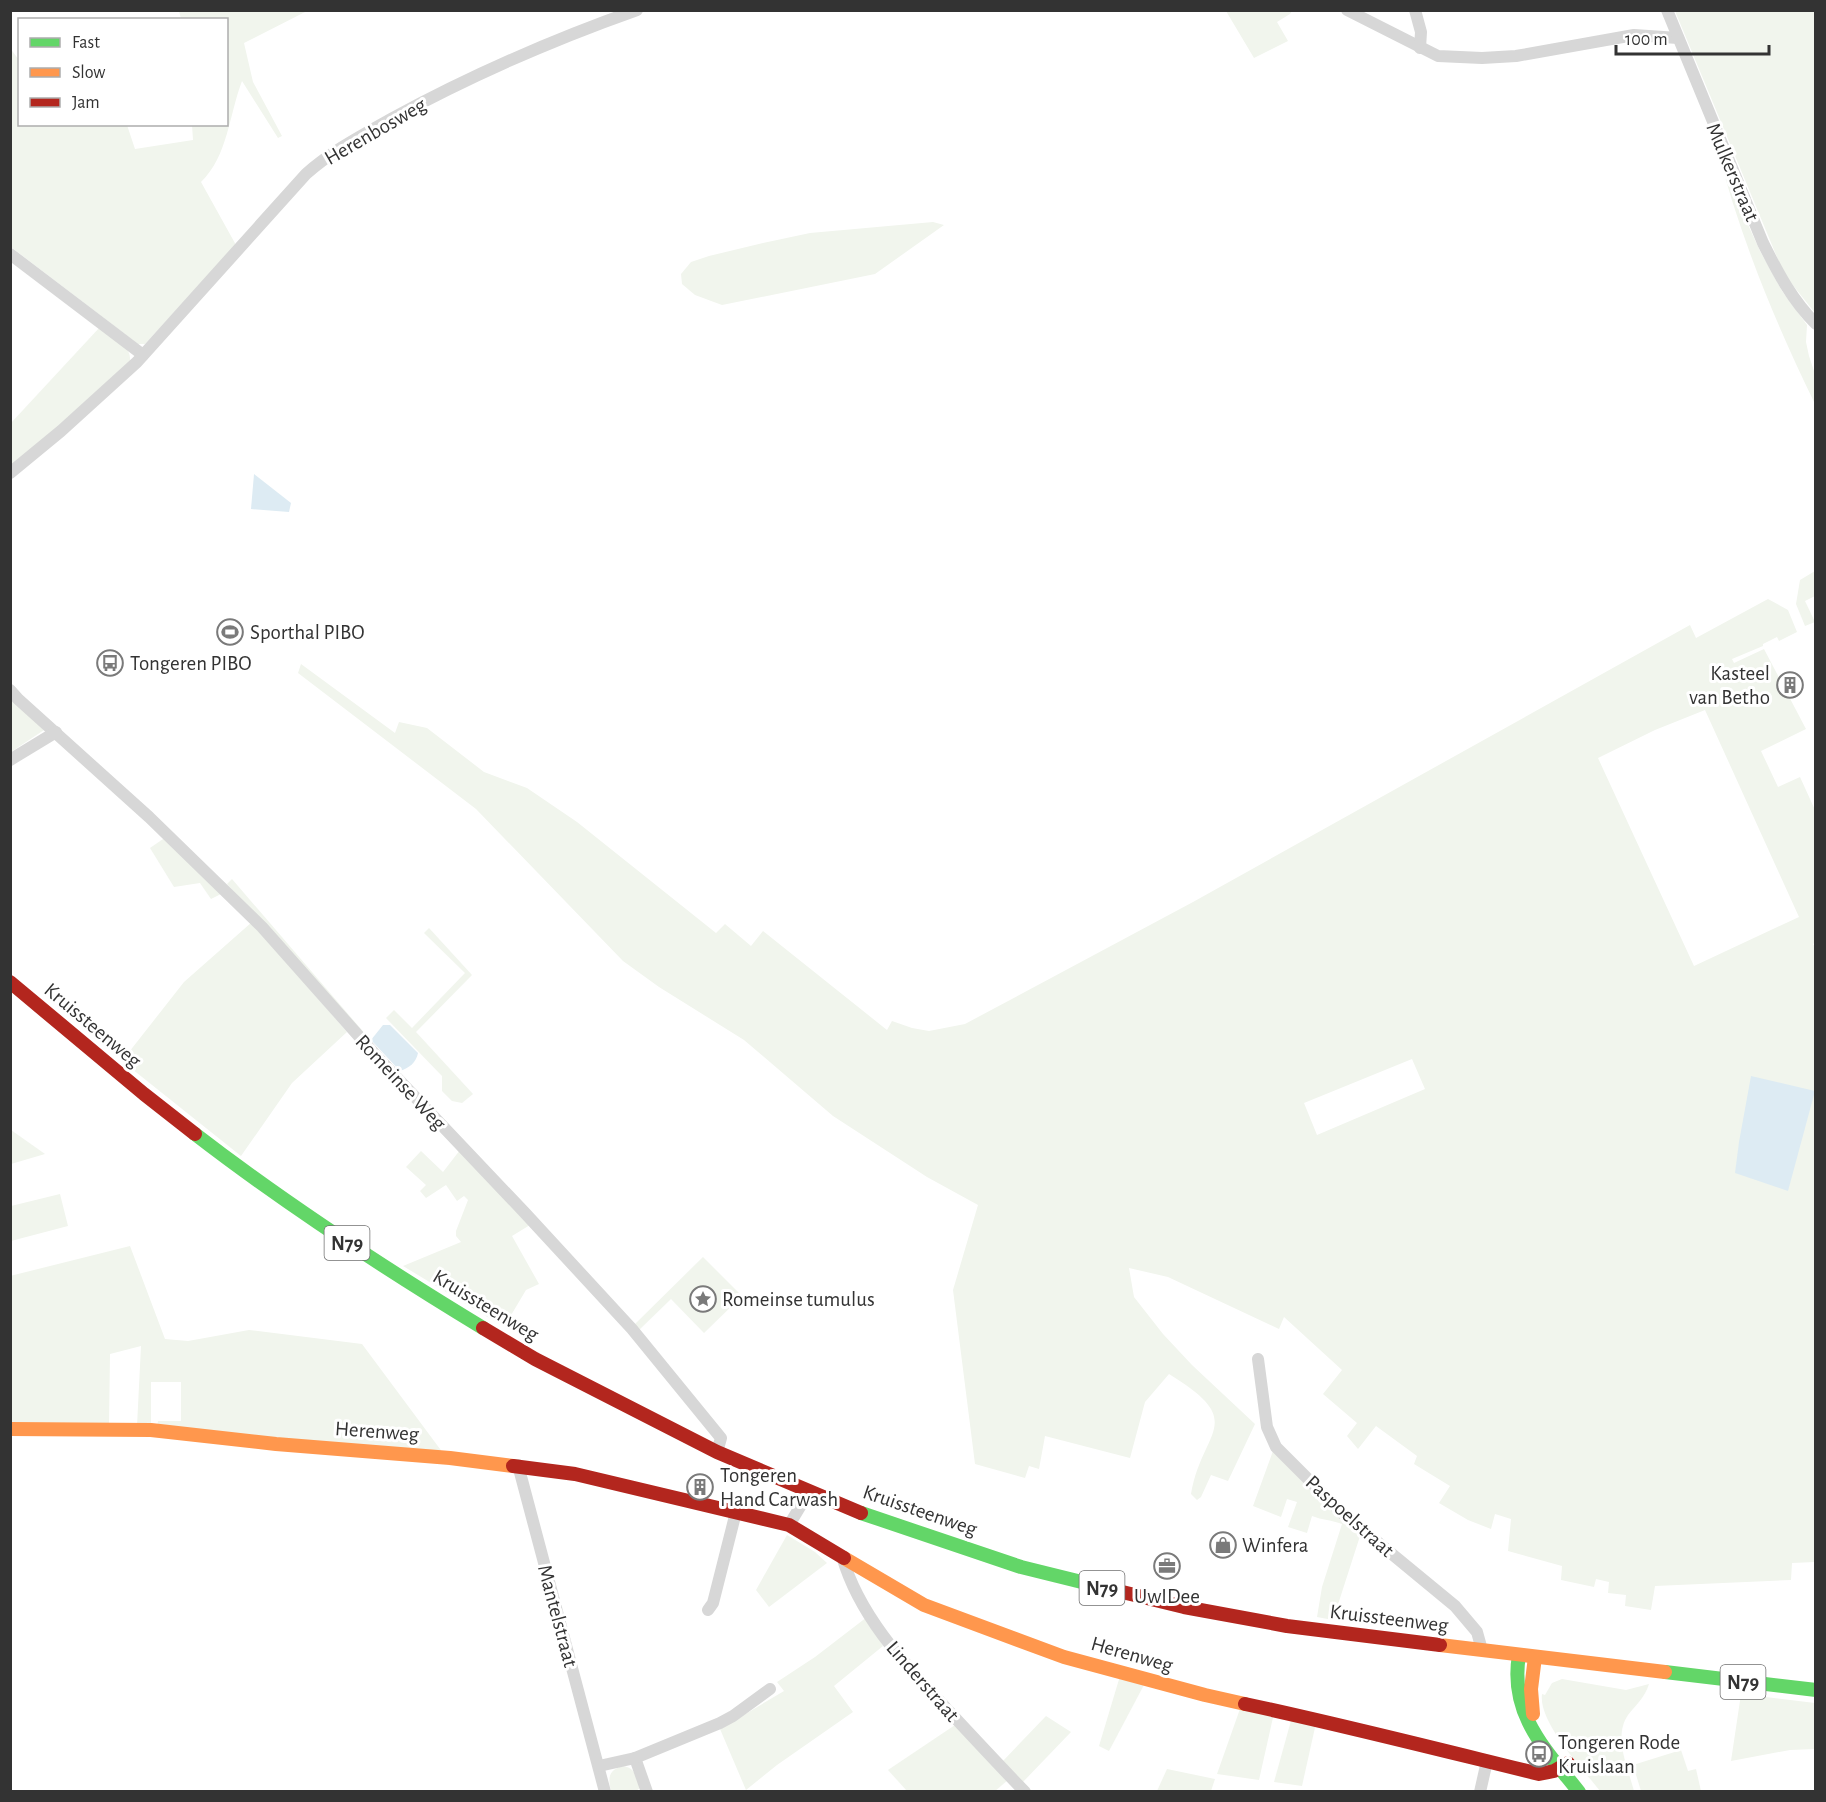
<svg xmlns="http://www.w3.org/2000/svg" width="1826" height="1802" font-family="'Alegreya Sans',sans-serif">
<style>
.green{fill:#f1f5ed;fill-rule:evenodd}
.water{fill:#ddebf3}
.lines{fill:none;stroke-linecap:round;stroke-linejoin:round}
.street{stroke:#d7d7d7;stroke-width:12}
.fast{stroke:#63d668;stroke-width:14}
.slow{stroke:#ff974d;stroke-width:14}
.jam{stroke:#b3261e;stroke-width:14}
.labels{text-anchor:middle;stroke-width:6;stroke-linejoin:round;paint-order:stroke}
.shield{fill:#fff;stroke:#707070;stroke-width:1.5}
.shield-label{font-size:20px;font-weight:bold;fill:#333}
.street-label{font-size:21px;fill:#333;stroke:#fff}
.poi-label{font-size:21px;fill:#333;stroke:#fff;text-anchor:start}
</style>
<rect width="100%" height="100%" fill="#fff"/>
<g class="green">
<path d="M 179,11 L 307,11 L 244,43 L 253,82 L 282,136 L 278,138 L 242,81 C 229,115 228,156 201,182 L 236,245 L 145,344 L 138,344 L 11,247 L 10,48 L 19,60 L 20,124 L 127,125 L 135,149 L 193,140 L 192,125 L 226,124 L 226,20 L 181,19 Z"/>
<polygon points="1226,11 1292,11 1290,14 1277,22 1288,41 1254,58"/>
<polygon points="1675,11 1815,11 1815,313 1784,274"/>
<path d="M 1717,148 L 1740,207 L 1760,251 L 1782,291 L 1807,325 L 1806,342 L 1809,356 L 1815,374 L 1815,404 C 1775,322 1740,237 1717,148 Z"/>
<polygon points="933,222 944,225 875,274 722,305 695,295 682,284 681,274 691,262 709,256 763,243 810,233"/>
<path d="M 100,327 C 111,336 132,345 130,361 L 11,469 L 11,423 Z"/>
<polygon points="1815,571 1815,596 1805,601 1815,622 1805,626 1796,604 1800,580"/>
<path d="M 1768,599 L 1788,610 L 1797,632 L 1779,641 L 1777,637 L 1763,644 L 1763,646 L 1732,659 L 1734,663 L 1764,649 L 1806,729 L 1761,751 L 1778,787 L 1800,777 L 1815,810 L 1816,942 L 1813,944 L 1816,949 L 1815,1562 L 1792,1563 L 1791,1580 L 1655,1586 L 1651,1610 L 1625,1606 L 1626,1595 L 1608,1593 L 1609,1582 L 1596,1579 L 1594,1587 L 1561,1580 L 1562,1566 L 1508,1551 L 1511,1519 L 1495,1514 L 1491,1529 L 1468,1520 L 1439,1503 L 1450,1486 L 1414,1464 L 1417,1456 L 1376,1426 L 1358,1449 L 1347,1436 L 1357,1423 L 1323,1394 L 1342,1370 L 1284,1317 L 1279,1329 L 1168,1277 L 1129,1268 L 1134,1297 L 1163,1334 L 1192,1365 L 1255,1424 L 1228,1481 L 1211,1475 L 1201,1497 L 1197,1500 L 1191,1494 C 1202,1429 1249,1423 1169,1374 L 1145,1402 L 1130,1458 L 1045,1436 L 1039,1469 L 1029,1466 L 1025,1478 L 975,1464 L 953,1290 L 978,1205 L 927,1177 L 833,1116 L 744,1040 L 659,987 L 623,961 L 476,809 L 298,673 L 301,664 L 395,733 L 399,722 L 427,728 L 484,772 L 527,788 L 577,822 L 716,933 L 725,924 L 751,946 L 763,931 L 887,1030 L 892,1021 L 912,1028 L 929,1031 L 965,1024 L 1193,902 L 1690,625 L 1696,638 ZM 1705,710 L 1799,917 L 1694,966 L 1598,758 L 1655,730 ZM 1412,1059 L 1425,1089 L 1317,1135 L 1304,1103 Z"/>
<polygon points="10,698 44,730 11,752 10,752"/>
<polygon points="166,837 223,893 211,899 200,883 174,887 150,848"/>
<polygon points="232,879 367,1036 364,1039 227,884"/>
<polygon points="252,922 347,1032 292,1083 241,1156 122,1061 184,982"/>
<polygon points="429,928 472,975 416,1032 473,1094 462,1103 452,1101 442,1091 442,1076 386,1018 394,1010 412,1028 465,973 424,933"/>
<polygon points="11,1130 45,1154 11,1164"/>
<polygon points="460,1150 530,1225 512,1236 539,1284 526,1290 504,1327 403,1266 461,1242 456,1236 456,1231 468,1200 464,1196 457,1201 446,1185 426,1198 420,1191 426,1185 406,1167 421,1151 443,1172"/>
<polygon points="60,1194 68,1226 11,1241 11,1206"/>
<polygon points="130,1246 165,1339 188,1341 249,1330 362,1344 443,1453 157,1427 158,1421 181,1421 181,1382 151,1382 151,1426 137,1426 141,1346 110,1354 109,1425 11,1424 10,1276"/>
<polygon points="703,1257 742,1296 704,1333 671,1299 638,1331 634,1325"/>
<path d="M 1273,1451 L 1361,1533 L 1333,1620 L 1317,1617 L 1322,1587 L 1342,1524 C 1332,1520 1322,1520 1312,1516 L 1307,1533 L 1288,1527 L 1297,1502 L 1287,1499 L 1281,1517 L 1253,1506 Z"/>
<polygon points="787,1535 815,1552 827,1563 769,1607 756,1590"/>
<polygon points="867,1617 883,1646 834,1686 853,1712 777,1765 746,1790 720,1729 784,1691 777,1682 815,1657"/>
<polygon points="1120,1676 1145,1683 1109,1751 1099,1746"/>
<path d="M 1562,1679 L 1626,1690 L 1649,1684 C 1645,1697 1636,1705 1628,1715 C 1613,1737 1628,1768 1634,1791 L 1600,1791 C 1583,1769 1538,1722 1542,1694 L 1545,1695 L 1552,1683 Z"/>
<polygon points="1741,1694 1815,1703 1815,1749 1790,1750 1731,1761"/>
<polygon points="1241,1706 1274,1713 1259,1780 1217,1774"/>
<polygon points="1046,1716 1071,1732 1022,1783 1002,1762"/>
<polygon points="1292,1717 1316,1723 1302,1786 1274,1782"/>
<polygon points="958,1723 1008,1780 995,1791 907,1791 888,1770"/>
<polygon points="1681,1750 1688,1771 1696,1769 1701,1791 1641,1791 1633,1765"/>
<path d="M 623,1766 C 636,1768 637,1778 640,1788 L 636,1791 L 611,1791 C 608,1778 608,1770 623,1766 Z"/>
<polygon points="1167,1769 1215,1779 1211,1791 1157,1791"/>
</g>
<g class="water">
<polygon points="254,474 291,503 289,512 251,509"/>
<path d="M 383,1025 L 390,1025 L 418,1053 C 416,1063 409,1068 400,1071 L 371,1040 Z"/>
<polygon points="1751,1076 1815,1091 1788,1191 1735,1173 1739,1142"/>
</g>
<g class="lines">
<g class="street">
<polyline points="1347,10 1438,56 1482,58 1516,56 1634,35 1678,38"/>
<polyline points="1415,10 1421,32 1420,48"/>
<path d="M 1667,10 L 1763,243 C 1778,273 1792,300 1816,324"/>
<polyline points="10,254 143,355"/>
<path d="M 10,473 L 61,431 L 137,362 L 306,174 C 332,151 361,136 391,119 C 470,76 552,40 637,10"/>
<polyline points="10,690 18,699 149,817 262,927 380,1060 525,1213 632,1329 721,1438 717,1452"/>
<polyline points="10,760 56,732"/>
<polyline points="1258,1359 1267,1427 1276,1447 1341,1512 1455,1606 1477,1632 1482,1650"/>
<polyline points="518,1465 605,1792"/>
<polyline points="789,1525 809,1492"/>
<path d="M 842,1556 C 859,1616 904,1663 945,1707 C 972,1736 998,1764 1025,1792"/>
<polyline points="708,1610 713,1603 736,1512"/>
<polyline points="635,1758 647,1792"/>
<polyline points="599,1766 635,1758 720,1723 733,1716 770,1689"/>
<polyline points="1480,1792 1487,1761"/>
</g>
<g class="fast">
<path d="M 195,1134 C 287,1205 384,1268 483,1328"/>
<polyline points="861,1513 1021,1567 1110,1589"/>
<path d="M 1519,1655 C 1509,1714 1545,1749 1579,1792"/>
<polyline points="1665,1672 1816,1690"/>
</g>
<g class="slow">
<polyline points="10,1429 151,1430 276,1444 450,1458 513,1466"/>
<polyline points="844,1558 924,1605 1064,1657 1205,1695 1245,1704"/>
<polyline points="1440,1645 1665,1672"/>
<polyline points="1533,1714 1531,1689 1535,1657"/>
</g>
<g class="jam">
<polyline points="10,982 144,1094 195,1134"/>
<polyline points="483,1328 535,1359 717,1452 861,1513"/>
<polyline points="513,1466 575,1474 789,1525 844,1558"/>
<polyline points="1110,1589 1184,1607 1287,1626 1440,1645"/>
<path d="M 1245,1704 C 1343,1725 1441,1750 1539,1774 L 1554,1771 L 1568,1763"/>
</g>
</g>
<defs>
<g id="stadium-ring" transform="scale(1.35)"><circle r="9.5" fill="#fff" stroke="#7a7a7a" stroke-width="1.5"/><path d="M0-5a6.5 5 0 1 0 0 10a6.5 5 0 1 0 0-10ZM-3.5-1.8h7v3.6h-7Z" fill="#7a7a7a"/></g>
<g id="bus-ring" transform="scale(1.35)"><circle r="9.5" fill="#fff" stroke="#7a7a7a" stroke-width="1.5"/><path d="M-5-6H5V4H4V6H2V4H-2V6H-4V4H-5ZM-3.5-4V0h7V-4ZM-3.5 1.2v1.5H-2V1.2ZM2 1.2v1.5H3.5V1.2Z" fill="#7a7a7a"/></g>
<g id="building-ring" transform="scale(1.35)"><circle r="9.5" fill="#fff" stroke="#7a7a7a" stroke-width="1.5"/><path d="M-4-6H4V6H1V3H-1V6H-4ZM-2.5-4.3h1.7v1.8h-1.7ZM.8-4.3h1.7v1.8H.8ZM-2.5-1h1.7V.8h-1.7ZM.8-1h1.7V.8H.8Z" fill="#7a7a7a"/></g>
<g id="sight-ring" transform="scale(1.35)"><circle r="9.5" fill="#fff" stroke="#7a7a7a" stroke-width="1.5"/><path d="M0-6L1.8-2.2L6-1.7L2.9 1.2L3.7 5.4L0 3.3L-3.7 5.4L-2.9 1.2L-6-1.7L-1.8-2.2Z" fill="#7a7a7a"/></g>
<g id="shop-ring" transform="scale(1.35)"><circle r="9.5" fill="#fff" stroke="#7a7a7a" stroke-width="1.5"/><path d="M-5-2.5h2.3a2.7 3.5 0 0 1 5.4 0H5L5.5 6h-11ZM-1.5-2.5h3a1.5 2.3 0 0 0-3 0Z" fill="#7a7a7a"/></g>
<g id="office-ring" transform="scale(1.35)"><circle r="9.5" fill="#fff" stroke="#7a7a7a" stroke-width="1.5"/><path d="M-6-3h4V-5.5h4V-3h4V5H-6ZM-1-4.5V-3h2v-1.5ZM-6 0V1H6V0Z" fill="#7a7a7a"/></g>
</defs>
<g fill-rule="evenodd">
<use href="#stadium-ring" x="230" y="632"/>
<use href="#bus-ring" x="110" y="663"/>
<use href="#building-ring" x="1790" y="685"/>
<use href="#sight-ring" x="703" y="1299"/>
<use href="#building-ring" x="700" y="1487"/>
<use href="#shop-ring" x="1223" y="1545"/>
<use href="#office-ring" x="1167" y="1566"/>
<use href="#bus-ring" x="1539" y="1754"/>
</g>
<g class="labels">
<g class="shield">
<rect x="324.5" y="1226" width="45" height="34" rx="4.5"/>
<rect x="1079.5" y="1571" width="45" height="34" rx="4.5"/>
<rect x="1720.5" y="1665" width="45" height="34" rx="4.5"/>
</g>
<g class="shield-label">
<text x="347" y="1250">N79</text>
<text x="1102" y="1595">N79</text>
<text x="1743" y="1689">N79</text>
</g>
<g class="street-label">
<text transform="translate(375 131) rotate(-30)" y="7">Herenbosweg</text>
<text transform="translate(1733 172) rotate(67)" y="7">Mulkerstraat</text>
<text transform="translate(93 1025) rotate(40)" y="7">Kruissteenweg</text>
<text transform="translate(401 1082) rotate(47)" y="7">Romeinse Weg</text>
<text transform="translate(486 1305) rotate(31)" y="7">Kruissteenweg</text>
<text transform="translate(377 1431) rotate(4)" y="7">Herenweg</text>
<text transform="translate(920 1510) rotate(19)" y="7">Kruissteenweg</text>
<text transform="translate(1350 1516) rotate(42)" y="7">Paspoelstraat</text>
<text transform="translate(558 1616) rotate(75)" y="7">Mantelstraat</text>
<text transform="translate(1389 1618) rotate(7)" y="7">Kruissteenweg</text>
<text transform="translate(1132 1654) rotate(16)" y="7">Herenweg</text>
<text transform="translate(923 1681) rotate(49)" y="7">Linderstraat</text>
</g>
<g class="poi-label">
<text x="250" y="639">Sporthal PIBO</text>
<text x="130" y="670">Tongeren PIBO</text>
<text x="1770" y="680" text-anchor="end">Kasteel<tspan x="1770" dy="24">van Betho</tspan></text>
<text x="722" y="1306">Romeinse tumulus</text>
<text x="720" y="1482">Tongeren<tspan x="720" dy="24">Hand Carwash</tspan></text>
<text x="1242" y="1552">Winfera</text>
<text x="1167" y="1603" text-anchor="middle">UwIDee</text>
<text x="1558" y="1749">Tongeren Rode<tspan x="1558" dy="24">Kruislaan</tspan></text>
</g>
</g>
<rect width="1826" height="1802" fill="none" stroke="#333333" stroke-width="24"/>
<rect x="18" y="18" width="210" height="108" fill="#ffffff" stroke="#adadad" stroke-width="1.5"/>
<rect x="30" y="38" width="30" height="9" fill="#63d668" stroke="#adadad" stroke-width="1.5"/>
<text x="72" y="48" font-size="18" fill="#333333">Fast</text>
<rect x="30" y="68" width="30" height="9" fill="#ff974d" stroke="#adadad" stroke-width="1.5"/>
<text x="72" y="78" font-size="18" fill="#333333">Slow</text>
<rect x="30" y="98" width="30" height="9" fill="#b3261e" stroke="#adadad" stroke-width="1.5"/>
<text x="72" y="108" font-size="18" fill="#333333">Jam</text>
<path d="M1616 45v9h153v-9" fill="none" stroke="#333333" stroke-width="3"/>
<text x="1625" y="45" font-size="18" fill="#333333" stroke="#ffffff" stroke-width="4.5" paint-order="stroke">100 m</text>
</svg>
